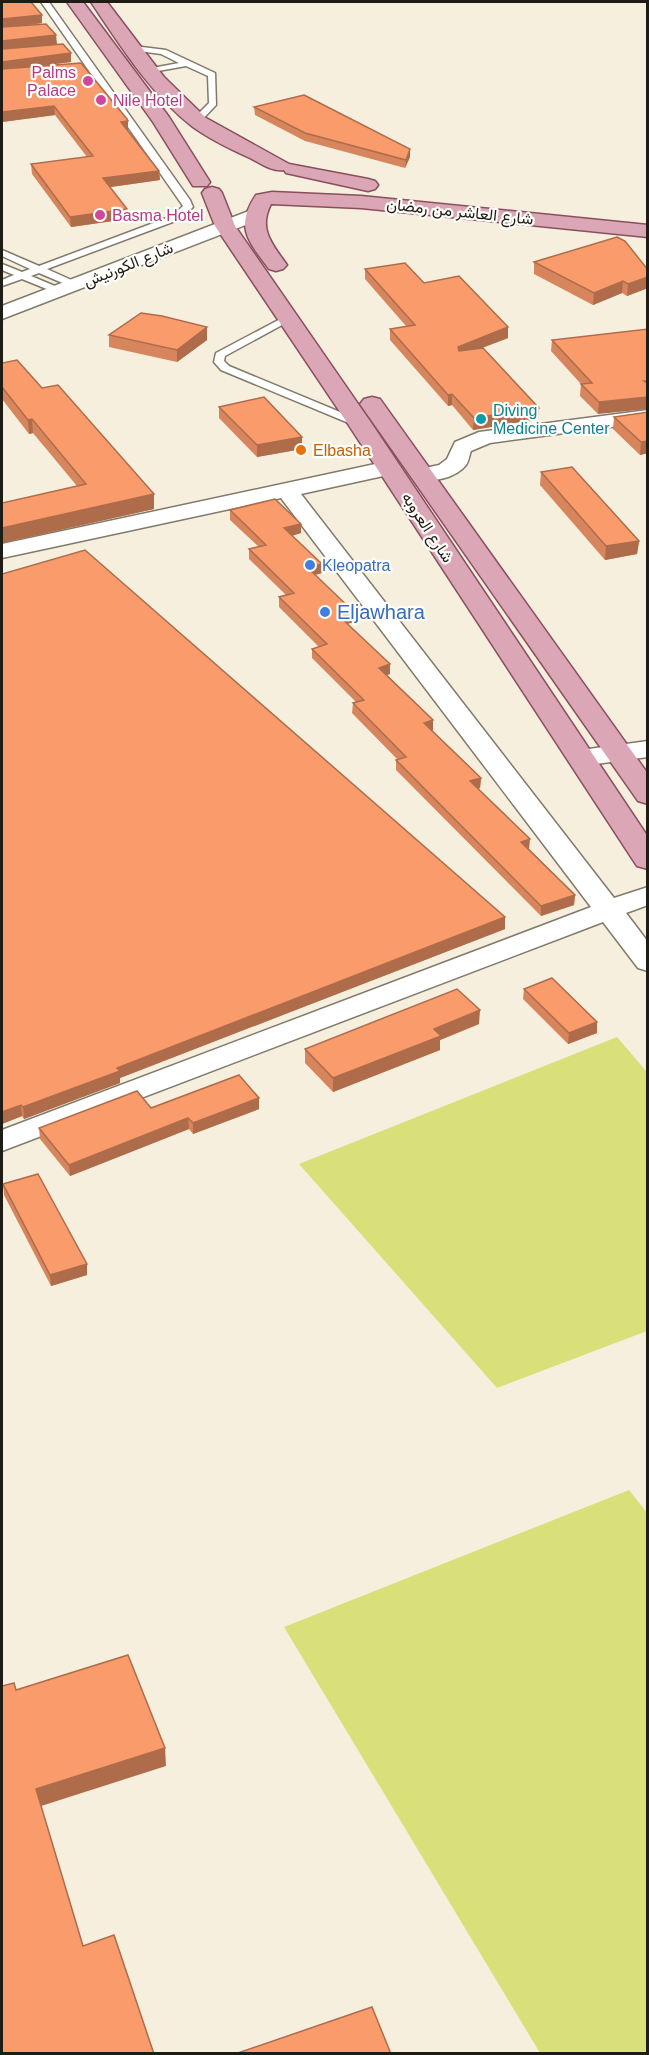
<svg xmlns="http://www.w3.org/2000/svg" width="649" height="2055" font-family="Helvetica,Vazirmatn,sans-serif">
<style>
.green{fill:#d9e07a}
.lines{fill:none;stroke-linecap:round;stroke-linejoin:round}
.service-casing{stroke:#807a6a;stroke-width:3}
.minor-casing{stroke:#807a6a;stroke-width:3}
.primary-casing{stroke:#8a4f5e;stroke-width:3}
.service{fill:#fff;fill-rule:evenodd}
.minor{fill:#fff;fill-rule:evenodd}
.primary{fill:#dba6b5;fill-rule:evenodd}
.wall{fill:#d6855c}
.shaded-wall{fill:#ae6c4b}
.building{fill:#f99b6b;stroke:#ae6c4b;stroke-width:1.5}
.hotel-dot{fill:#d1479c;stroke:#fefdf9;stroke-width:2}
.culture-dot{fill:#0f9aa8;stroke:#fefdf9;stroke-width:2}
.food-dot{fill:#e8710a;stroke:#fefdf9;stroke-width:2}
.shop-dot{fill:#3f7fe0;stroke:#fefdf9;stroke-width:2}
.labels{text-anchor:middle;stroke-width:4.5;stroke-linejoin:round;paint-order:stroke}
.far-hotel-label{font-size:16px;fill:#b23c85;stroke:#fefdf9;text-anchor:start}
.far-street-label{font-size:16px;fill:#1f1c16;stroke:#fefdf9}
.far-culture-label{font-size:16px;fill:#0d838f;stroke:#fefdf9;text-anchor:start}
.far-food-label{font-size:16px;fill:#c56008;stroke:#fefdf9;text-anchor:start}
.far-shop-label{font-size:16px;fill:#366cbe;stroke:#fefdf9;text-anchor:start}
.shop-label{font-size:20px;fill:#366cbe;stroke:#fefdf9;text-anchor:start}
</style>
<rect width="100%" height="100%" fill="#f6efde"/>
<g class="green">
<polygon points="617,1037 647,1072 647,1331 497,1388 299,1164"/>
<polygon points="629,1490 648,1514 647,2053 540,2053 284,1627"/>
</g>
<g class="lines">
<g class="service-casing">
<g id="service">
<polygon points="41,2 49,2 190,200 193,207 178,220 47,269 78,283 78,287 72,287 39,273 31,276 62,289 64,291 59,294 22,279 2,286 2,280 14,275 2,270 2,264 22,272 30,269 2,256 2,250 39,266 172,216 183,206"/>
<polygon points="134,46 166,50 215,73 216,105 200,122 194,122 194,118 209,103 208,76 186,66 147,73 147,69 179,63 161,54 131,50 130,48"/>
<polygon points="284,317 293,319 225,356 224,361 229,366 364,422 364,426 356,426 221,370 214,362 216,353"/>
</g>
</g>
<g class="minor-casing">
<g id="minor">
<polygon points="254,209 261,211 263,215 261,219 2,319 2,306"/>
<path d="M 648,410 L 648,422 L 490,443 L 471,451 C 469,456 469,461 466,465 C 456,478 431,483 416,480 L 413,475 L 416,470 L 439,465 L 447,459 L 455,442 L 479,432 Z"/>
<polygon points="389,461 397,463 400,468 397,473 301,494 614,898 648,887 648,905 626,913 648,942 648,971 638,968 603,922 2,1151 2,1130 591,907 281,498 2,558 2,544"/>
<polygon points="648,741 648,757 581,766 572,764 568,758 572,752 581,750"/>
</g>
</g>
<g class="primary-casing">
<g id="primary">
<polygon points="67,2 83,2 169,117 210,182 207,186 193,186 153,122"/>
<path d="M 91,2 L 107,2 L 164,77 L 206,118 L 289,164 L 368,179 L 375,181 L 378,185 L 375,189 L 368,191 L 286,173 L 284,170 C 272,172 260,163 250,158 C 230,149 210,139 193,127 C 151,95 120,45 91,2 Z"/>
<polygon points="212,187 219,189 222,193 235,226 372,424 648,837 648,869 637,866 633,860 348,424 215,226 202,193 205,189"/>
<path d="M 272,192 L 361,196 L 648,225 L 648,237 L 361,208 L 271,204 C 258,229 272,244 287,265 L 283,269 L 276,271 L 269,269 C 249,242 234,227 256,195 Z"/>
<polygon points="372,397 380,399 648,774 648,804 638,801 360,404 364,399"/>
</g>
</g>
<use href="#service" class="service"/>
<use href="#minor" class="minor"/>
<use href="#primary" class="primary"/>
</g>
<g class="wall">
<polygon points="2,2 42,15 42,23 30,25 57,44 71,53 71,62 38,66 128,121 128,131 159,171 160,180 110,187 127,219 71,227 32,174 31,164 87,157 55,115 2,122"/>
<polygon points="254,107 410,157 405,168 305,141 255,115"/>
<polygon points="534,262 648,270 648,288 627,296 622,293 593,305 534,274"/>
<polygon points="365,269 424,283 508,338 482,348 538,419 473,430 452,405 448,406 390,340 390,329 406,326 365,279"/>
<polygon points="648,329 598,414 580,396 581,384 551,351 552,340"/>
<polygon points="109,335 207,340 177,362 109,347"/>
<polygon points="2,363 42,388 154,509 2,543 2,503 77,486 33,433 29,434 2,399"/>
<polygon points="219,407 302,449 257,457 219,418"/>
<polygon points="648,412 648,453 640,455 613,429 614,417"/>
<polygon points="541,472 639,541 637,554 605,560 540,485"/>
<polygon points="230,510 301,524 301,533 292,536 322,573 315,575 354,622 347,624 390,674 387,675 433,720 433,730 432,731 481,778 480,788 478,789 529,849 575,895 574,905 541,916 396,770 396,760 398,760 352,713 353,703 356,702 312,658 312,649 319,647 279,607 279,597 286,595 249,559 249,549 259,547 230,520"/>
<polygon points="2,574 505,917 505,929 120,1078 120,1083 24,1119 22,1116 2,1124"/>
<polygon points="524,989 597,1022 597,1033 568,1044 523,999"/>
<polygon points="479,1024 440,1040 440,1050 333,1092 305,1063 305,1049"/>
<polygon points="259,1098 259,1109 193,1134 189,1129 70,1176 40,1139 39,1128 151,1108"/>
<polygon points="3,1184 87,1264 87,1275 51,1286 4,1195"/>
</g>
<g class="shaded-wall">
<polygon points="42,15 42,23 2,28 2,29 2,19"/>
<polygon points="56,35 57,44 2,51 2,41"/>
<polygon points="71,53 71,62 2,71 2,72 2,62"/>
<polygon points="54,106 55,115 2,122 2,112"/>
<polygon points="128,121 128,131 121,132 121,122"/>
<polygon points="410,149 410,157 405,168 406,160"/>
<polygon points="159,171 160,180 104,188 103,178"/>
<polygon points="127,209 127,219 71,227 70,217"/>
<polygon points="648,277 648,288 627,296 628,284"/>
<polygon points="623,281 622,293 593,305 594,293"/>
<polygon points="207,327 207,340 177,362 177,350"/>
<polygon points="508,327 508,338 458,357 458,347"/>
<polygon points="452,394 452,405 448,406 448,395"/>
<polygon points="648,397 648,409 598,414 599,402"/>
<polygon points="539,408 538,419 473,430 474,418"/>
<polygon points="32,419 33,433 29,434 28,420"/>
<polygon points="302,437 302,449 257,457 257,445"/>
<polygon points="648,441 648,453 640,455 641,442"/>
<polygon points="154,494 154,509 2,543 2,528"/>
<polygon points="301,524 301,533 284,538 284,528"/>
<polygon points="639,541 637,554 605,560 606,546"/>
<polygon points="322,564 322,573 307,577 307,567"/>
<polygon points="354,612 354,622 339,626 339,616"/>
<polygon points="390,664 390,674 378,677 379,668"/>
<polygon points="433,720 433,730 424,733 424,723"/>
<polygon points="481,778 480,788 470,791 470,781"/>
<polygon points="530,839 529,849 521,842"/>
<polygon points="575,895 574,905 541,916 541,906"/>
<polygon points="505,917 505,929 120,1078 120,1083 24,1119 23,1107 117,1068"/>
<polygon points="480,1010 479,1024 440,1040 440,1050 333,1092 333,1078 434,1029"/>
<polygon points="597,1022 597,1033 568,1044 569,1033"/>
<polygon points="259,1098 259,1109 193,1134 193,1123"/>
<polygon points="21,1105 22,1116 2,1124 2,1112"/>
<polygon points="188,1118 189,1129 70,1176 69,1165"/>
<polygon points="87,1264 87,1275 51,1286 50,1275"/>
<polygon points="165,1748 166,1766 38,1807 36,1789"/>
</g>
<g class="building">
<polygon points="2,2 31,2 42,15 2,19"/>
<polygon points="46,24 56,35 2,41 2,27"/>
<polygon points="63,44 71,53 2,62 2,49"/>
<polygon points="81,63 127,119 128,121 121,122 159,171 103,178 127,209 70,217 31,164 93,156 54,106 2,112 2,69"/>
<polygon points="304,95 410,149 406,160 305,133 254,107"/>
<polygon points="617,237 625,241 648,270 648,277 628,284 623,281 594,293 534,262"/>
<polygon points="405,263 424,283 459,276 508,327 458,347 459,351 483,348 539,408 474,418 452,394 448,395 390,329 415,325 365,269"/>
<polygon points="141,313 162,316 207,327 177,350 109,335"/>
<polygon points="648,329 648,381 644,381 648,384 648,397 599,402 581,384 592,383 552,340"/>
<polygon points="17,360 42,388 58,385 154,494 2,528 2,503 86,484 32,419 28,420 2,387 2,363"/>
<polygon points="264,397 302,437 257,445 219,407"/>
<polygon points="648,412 648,441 641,442 614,417"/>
<polygon points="572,467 639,541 606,546 541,472"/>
<polygon points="275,499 301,524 284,528 322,564 307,567 354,612 339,616 390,664 379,668 433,720 424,723 481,778 470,781 530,839 521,842 575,895 541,906 396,760 406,757 353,703 364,700 312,649 327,644 279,597 294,593 249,549 266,545 230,510"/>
<polygon points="85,550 505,917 117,1068 120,1071 23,1107 21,1105 2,1112 2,574"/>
<polygon points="552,978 597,1022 569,1033 524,989"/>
<polygon points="457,989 480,1010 434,1029 441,1036 333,1078 305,1049"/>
<polygon points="239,1075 259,1098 193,1123 188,1118 69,1165 39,1128 137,1091 151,1108"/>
<polygon points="38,1174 87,1264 50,1275 3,1184"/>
<polygon points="128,1655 165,1748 36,1789 83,1946 114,1935 154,2054 2,2054 2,1686 14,1683 16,1690"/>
<polygon points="372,2007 391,2054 235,2054"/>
</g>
<g class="hotel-dot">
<circle cx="88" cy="81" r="6"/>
<circle cx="101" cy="100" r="6"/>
<circle cx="100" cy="215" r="6"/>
</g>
<circle class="culture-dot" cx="481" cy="419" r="6"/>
<circle class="food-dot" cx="301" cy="450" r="6"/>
<g class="shop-dot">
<circle cx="310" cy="565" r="6"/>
<circle cx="325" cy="612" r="6"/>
</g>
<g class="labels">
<g class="far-hotel-label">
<text x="76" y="78" text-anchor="end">Palms<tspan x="76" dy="18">Palace</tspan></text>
<text x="113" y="106">Nile Hotel</text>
<text x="112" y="221">Basma Hotel</text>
</g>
<g class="far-street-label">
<text transform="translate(460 211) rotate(6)" y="6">شارع العاشر من رمضان</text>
<text transform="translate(128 264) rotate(-22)" y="6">شارع الكورنيش</text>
<text transform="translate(428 527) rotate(57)" y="6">شارع العروبه</text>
</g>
<g class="far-culture-label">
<text x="493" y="416">Diving<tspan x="493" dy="18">Medicine Center</tspan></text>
</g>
<g class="far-food-label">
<text x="313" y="456">Elbasha</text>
</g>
<g class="far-shop-label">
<text x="322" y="571">Kleopatra</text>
</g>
<g class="shop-label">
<text x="337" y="619">Eljawhara</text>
</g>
</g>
<rect width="649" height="2055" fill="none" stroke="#1f1c16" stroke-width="6"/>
</svg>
